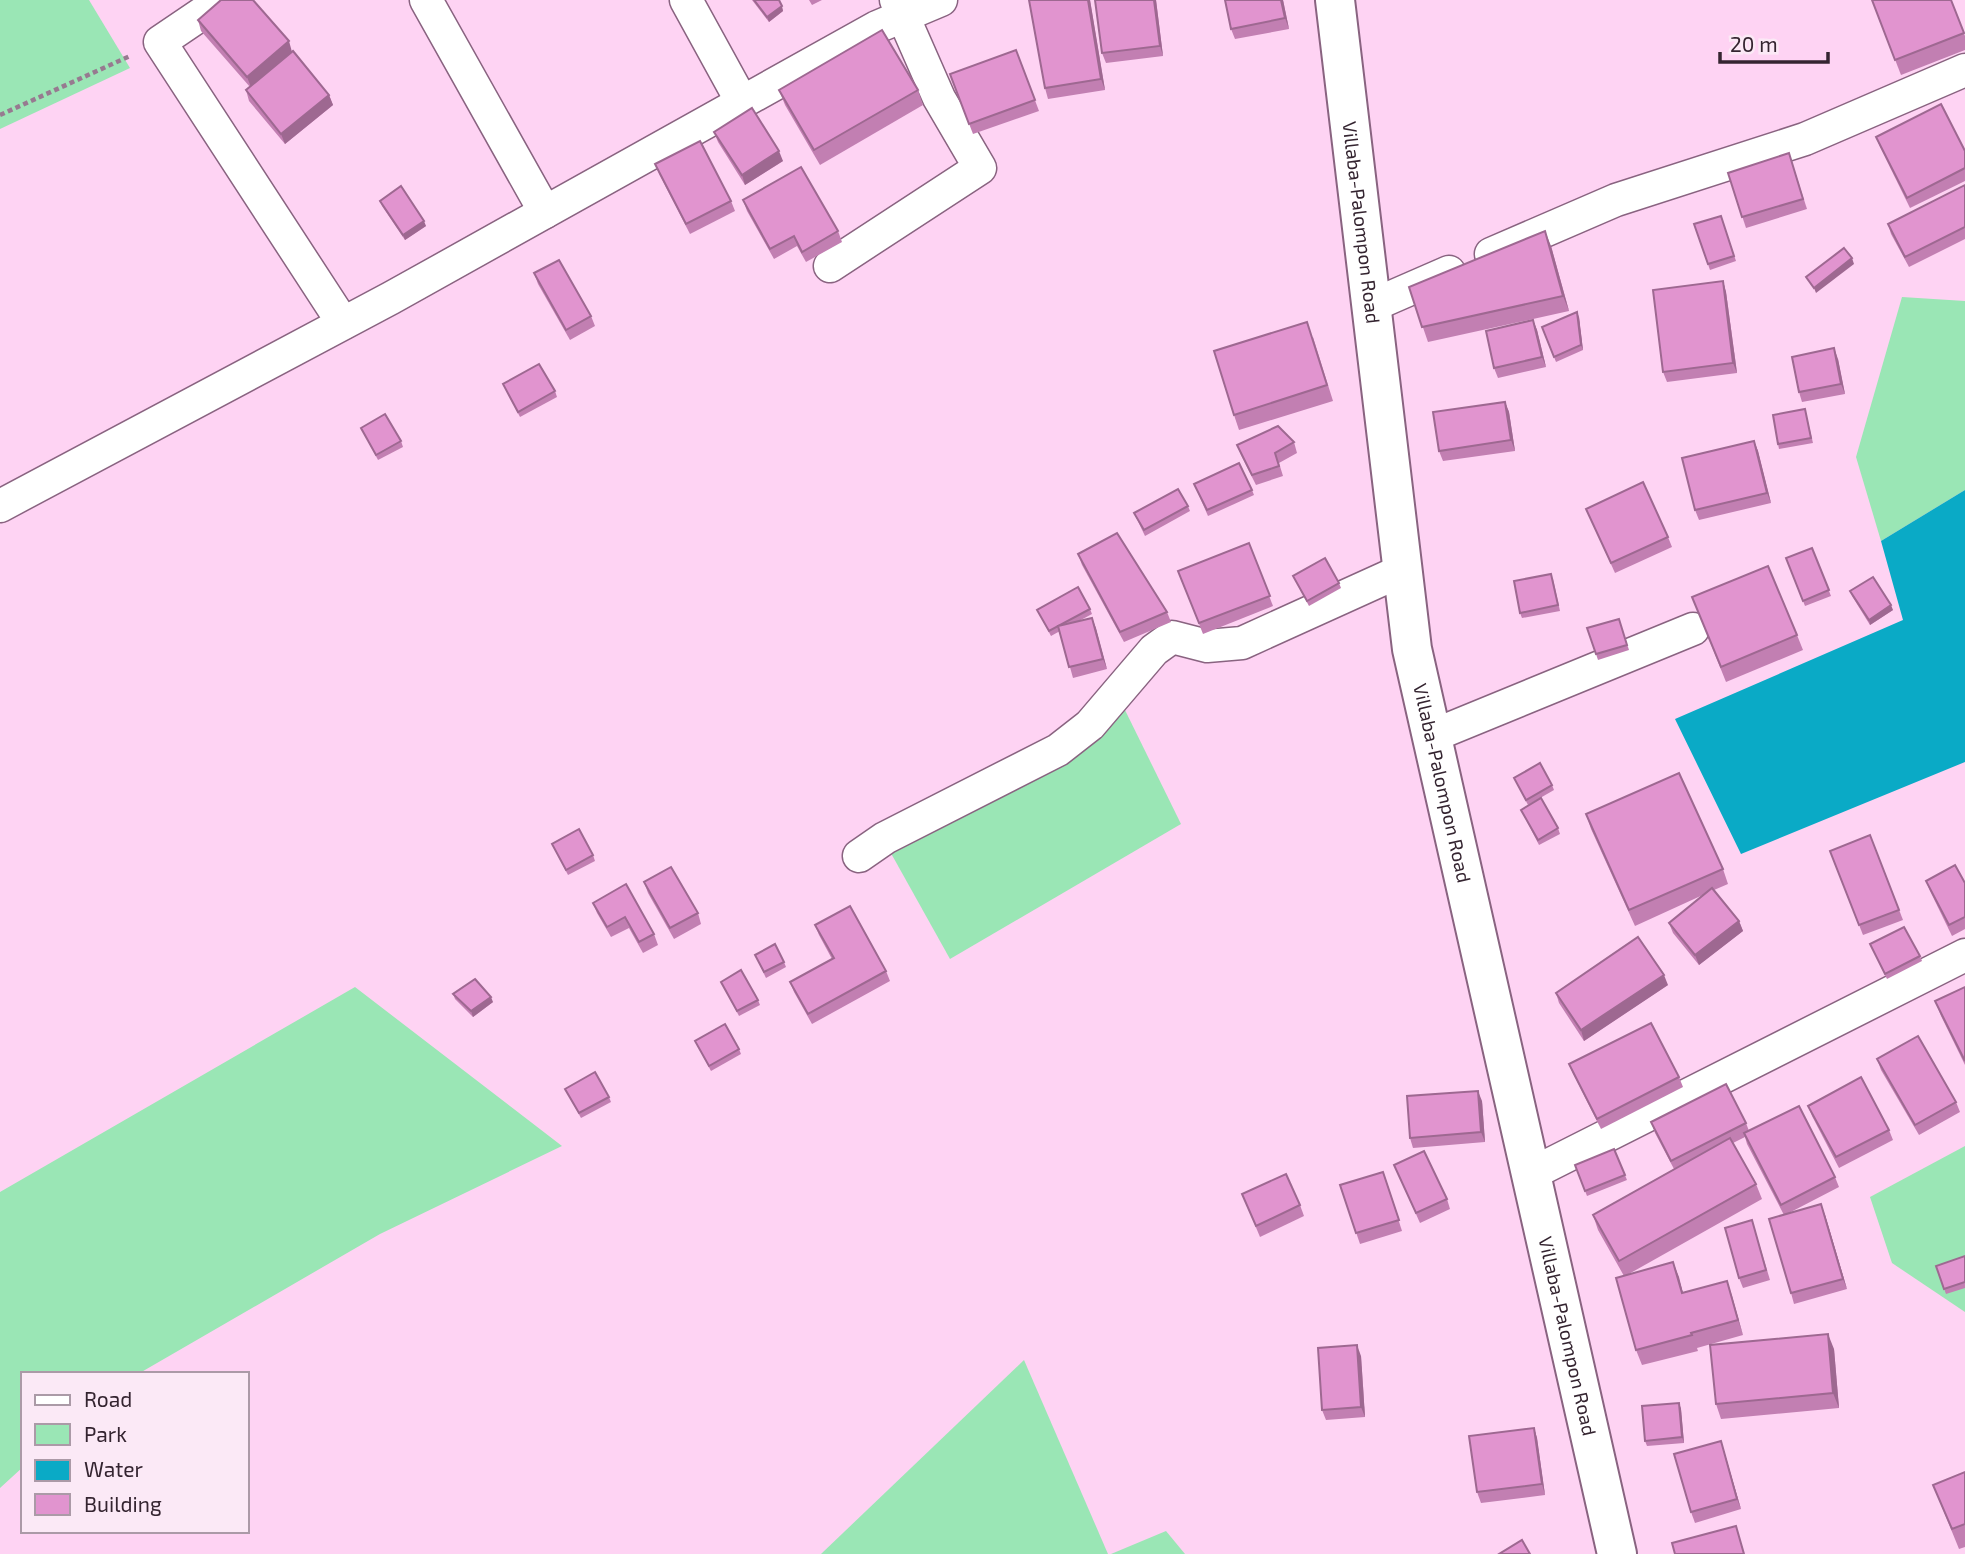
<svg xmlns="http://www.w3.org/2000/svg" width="1965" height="1554" font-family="'Exo 2',sans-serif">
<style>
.green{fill:#9ae6b5}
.water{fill:#0aaac6}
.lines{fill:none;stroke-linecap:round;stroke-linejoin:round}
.street-casing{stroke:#896380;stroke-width:35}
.primary-casing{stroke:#896380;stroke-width:42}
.path{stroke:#977a90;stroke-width:4.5;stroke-dasharray:5 3.5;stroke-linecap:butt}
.street{stroke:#fff;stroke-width:32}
.primary{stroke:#fff;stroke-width:38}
.wall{fill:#c27fb2}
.shaded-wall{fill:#9e6891}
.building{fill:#e194cf;stroke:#9e6891;stroke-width:2}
.labels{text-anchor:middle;stroke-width:6;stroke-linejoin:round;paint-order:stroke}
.street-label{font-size:19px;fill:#342430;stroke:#fbe9f6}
</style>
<rect width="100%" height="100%" fill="#fed3f3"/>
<g class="green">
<polygon points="0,0 89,0 130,68 0,129"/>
<polygon points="1902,297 1965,301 1965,490 1881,541 1856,457"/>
<polygon points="1123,706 1181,824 950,959 878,830"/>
<polygon points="355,987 562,1146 380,1234 138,1374 23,1374 23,1467 0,1488 0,1192"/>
<polygon points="1965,1146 1965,1312 1892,1263 1870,1197"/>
<polygon points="1024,1360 1108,1554 821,1554"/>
<polygon points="1166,1531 1185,1554 1111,1554"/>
</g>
<polygon class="water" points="1965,490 1965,762 1741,854 1675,719 1903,620 1881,541"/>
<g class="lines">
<g class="street-casing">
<g id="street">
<polyline points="222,0 160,42 343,323"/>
<polyline points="426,0 545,212"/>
<polyline points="686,0 742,102"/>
<polyline points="1491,254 1616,200 1805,139 1965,70"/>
<polyline points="830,266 980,168 939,98 896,0"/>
<polyline points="1371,306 1449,272"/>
<polyline points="0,506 391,298 877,27 941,0"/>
<polyline points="1432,736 1693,629"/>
<polyline points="859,856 885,838 1058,750 1090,725 1154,650 1172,637 1207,646 1242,643 1403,570"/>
<polyline points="1531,1174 1965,955"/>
</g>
</g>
<g class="primary-casing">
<g id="primary">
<path id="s1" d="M 1335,0 L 1412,649 L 1617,1554"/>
</g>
</g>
<polyline class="path" points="0,115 130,56"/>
<use href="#street" class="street"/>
<use href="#primary" class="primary"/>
</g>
<g class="wall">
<polygon points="752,0 779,0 783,11 769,22"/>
<polygon points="809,0 822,0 812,5"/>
<polygon points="1090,0 1105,90 1048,99 1045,88"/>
<polygon points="1156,0 1163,56 1106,63 1102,53"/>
<polygon points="1225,0 1283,0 1289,29 1235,39 1231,29"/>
<polygon points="1872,0 1951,0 1965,36 1965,50 1901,75"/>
<polygon points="198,20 292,52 329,95 333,105 285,144 249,101 246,90 250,87 201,31"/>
<polygon points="1016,50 1039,111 973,134 950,74"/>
<polygon points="779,90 918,90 923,105 820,165 785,105"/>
<polygon points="714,132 783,161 745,185 718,142"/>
<polygon points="1876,137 1965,151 1965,181 1910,208 1880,147"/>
<polygon points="1789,153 1807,209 1746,228 1728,173"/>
<polygon points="655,164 731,201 735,211 690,234 659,174"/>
<polygon points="1965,185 1965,239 1909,267 1891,234 1888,224"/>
<polygon points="743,200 838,231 842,242 806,262 797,246 774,259 747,211"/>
<polygon points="380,201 426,226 405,240 382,206"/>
<polygon points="1721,216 1736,261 1710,270 1694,224"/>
<polygon points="1551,246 1569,311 1428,342 1409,287"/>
<polygon points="534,273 591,316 595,326 570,340 538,284"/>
<polygon points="1723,281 1726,292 1737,373 1667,382 1663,372"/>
<polygon points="1579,317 1583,350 1556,362 1542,327"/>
<polygon points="1533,320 1537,330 1546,367 1498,378 1494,368"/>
<polygon points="1313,337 1333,401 1239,430 1234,415"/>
<polygon points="1838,359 1845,394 1802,402 1799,392"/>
<polygon points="503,384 555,391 557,397 520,417"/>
<polygon points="1505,402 1509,412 1515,451 1443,461 1439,451"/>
<polygon points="1805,409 1813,443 1779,449 1778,444"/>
<polygon points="361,428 401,441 403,447 378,460"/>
<polygon points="1754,441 1758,451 1771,503 1699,520 1695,510"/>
<polygon points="1294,442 1297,453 1279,463 1283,476 1256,485 1241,455 1237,445"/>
<polygon points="1194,484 1252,490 1254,495 1208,516"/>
<polygon points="1188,506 1190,511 1145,536 1134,513"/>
<polygon points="1586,509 1668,537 1672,547 1615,573"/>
<polygon points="1249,543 1273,606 1203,634 1178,571"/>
<polygon points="1812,548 1831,596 1805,606 1786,558"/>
<polygon points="1078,554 1167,612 1171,622 1124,642 1082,565"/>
<polygon points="1293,576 1339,583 1341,588 1309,606"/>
<polygon points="1553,579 1560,611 1522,618 1520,613"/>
<polygon points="1850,591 1893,610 1870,625 1852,596"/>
<polygon points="1692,597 1797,635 1803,650 1726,682"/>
<polygon points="1090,609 1092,614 1079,621 1092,618 1107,669 1073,678 1060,631 1051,636 1037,610"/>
<polygon points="1619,619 1629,650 1598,660 1587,628"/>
<polygon points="1514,778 1552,785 1554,790 1528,805"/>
<polygon points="1521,810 1558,828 1560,834 1539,845"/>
<polygon points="1586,814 1723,869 1728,884 1714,890 1739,921 1743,931 1699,965 1673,933 1669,923 1705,894 1635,926 1591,829"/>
<polygon points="1870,835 1903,920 1863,935 1830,851"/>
<polygon points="552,844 593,855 595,861 568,875"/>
<polygon points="1926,881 1965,883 1965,929 1952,936 1930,891"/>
<polygon points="644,882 698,913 701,924 674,939 648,893"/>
<polygon points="626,884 654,934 658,945 643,953 629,928 611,937 597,913 593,903"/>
<polygon points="815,925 886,971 890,981 812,1024 794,992 790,982 832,959 819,935"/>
<polygon points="1870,944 1920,956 1922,961 1887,979"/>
<polygon points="755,955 784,962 786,967 766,978"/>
<polygon points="721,982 758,1000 760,1005 739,1016"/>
<polygon points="1668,985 1584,1041 1559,1003 1556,993"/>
<polygon points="1965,987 1965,1065 1941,1016 1935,1001"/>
<polygon points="453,994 493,1002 473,1017 455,999"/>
<polygon points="695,1041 739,1049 741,1054 711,1071"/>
<polygon points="1877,1059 1956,1102 1960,1112 1919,1135 1881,1070"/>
<polygon points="1569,1064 1679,1077 1683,1087 1601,1129 1573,1074"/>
<polygon points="565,1089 609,1097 611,1102 581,1118"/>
<polygon points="1482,1101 1485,1142 1413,1148 1410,1138"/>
<polygon points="1808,1106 1889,1130 1893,1140 1839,1168 1812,1116"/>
<polygon points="1651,1122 1746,1123 1749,1131 1835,1177 1839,1187 1785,1215 1825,1215 1847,1289 1794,1304 1791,1293 1784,1215 1747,1144 1745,1137 1733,1143 1756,1184 1762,1199 1627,1275 1673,1262 1683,1293 1727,1281 1743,1335 1697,1348 1698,1351 1642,1365 1636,1350 1624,1276 1598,1230 1593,1215 1674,1169 1655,1133"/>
<polygon points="1614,1149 1627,1180 1587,1196 1575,1165"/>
<polygon points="1394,1165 1447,1199 1450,1209 1420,1223"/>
<polygon points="1383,1172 1402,1231 1360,1244 1340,1185"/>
<polygon points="1242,1194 1300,1205 1304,1216 1260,1237"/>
<polygon points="1755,1230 1770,1280 1743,1288 1739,1278"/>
<polygon points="1965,1256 1965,1288 1946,1294 1936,1266"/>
<polygon points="1834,1349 1839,1408 1721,1419 1716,1404"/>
<polygon points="1361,1356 1365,1417 1326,1420 1322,1410"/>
<polygon points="1679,1403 1681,1409 1684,1443 1647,1446 1645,1441"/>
<polygon points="1534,1428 1537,1438 1545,1495 1481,1503 1477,1492"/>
<polygon points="1724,1451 1741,1509 1695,1523 1691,1512"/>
<polygon points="1965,1472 1965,1547 1959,1549 1933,1485"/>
</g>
<g class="shaded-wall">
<polygon points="1088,0 1090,0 1105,90 1101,79"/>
<polygon points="1154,0 1156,0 1163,56 1160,46"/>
<polygon points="1281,0 1283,0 1289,29 1285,18"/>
<polygon points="782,6 783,11 769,22 767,17"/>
<polygon points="289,41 292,52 251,87 247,77"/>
<polygon points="329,95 333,105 285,144 281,134"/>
<polygon points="779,151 783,161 745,185 742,175"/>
<polygon points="424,221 426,226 405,240 403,235"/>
<polygon points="1545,231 1551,246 1569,311 1563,296"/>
<polygon points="1852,258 1854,264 1816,293 1814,288"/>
<polygon points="1723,281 1726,292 1737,373 1733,363"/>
<polygon points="1577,312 1579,317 1583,350 1581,345"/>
<polygon points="1533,320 1537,330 1546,367 1542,357"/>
<polygon points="1834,348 1838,359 1845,394 1841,384"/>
<polygon points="1505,402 1509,412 1515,451 1511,440"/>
<polygon points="1754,441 1758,451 1771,503 1767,493"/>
<polygon points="1891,605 1893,610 1870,625 1869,620"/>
<polygon points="1092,618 1096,628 1107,669 1103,659"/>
<polygon points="1739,921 1743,931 1699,965 1695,955"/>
<polygon points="1664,975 1668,985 1584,1041 1581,1030"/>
<polygon points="491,997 493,1002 473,1017 471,1011"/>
<polygon points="1478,1091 1482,1101 1485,1142 1481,1132"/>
<polygon points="1821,1204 1825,1215 1847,1289 1843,1279"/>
<polygon points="1673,1262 1679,1277 1687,1309 1682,1293"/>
<polygon points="1727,1281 1732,1296 1743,1335 1738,1320"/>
<polygon points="1828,1334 1834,1349 1839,1408 1833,1393"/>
<polygon points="1357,1345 1361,1356 1365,1417 1361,1407"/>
<polygon points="1679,1403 1681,1409 1684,1443 1682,1437"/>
<polygon points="1534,1428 1537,1438 1545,1495 1542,1484"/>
<polygon points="1721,1441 1724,1451 1741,1509 1737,1499"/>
</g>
<g class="building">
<polygon points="221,0 253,0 289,41 247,77 198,20"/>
<polygon points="754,0 779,0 782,6 767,17"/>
<polygon points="1029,0 1088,0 1101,79 1045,88"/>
<polygon points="1095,0 1154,0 1160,46 1102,53"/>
<polygon points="1225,0 1281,0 1285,18 1231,29"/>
<polygon points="1872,0 1951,0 1964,33 1895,60"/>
<polygon points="882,30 918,90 814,150 779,90"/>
<polygon points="1016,50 1035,100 969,124 950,74"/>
<polygon points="293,51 329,95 281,134 246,90"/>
<polygon points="1941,104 1965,151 1965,168 1907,198 1876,137"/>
<polygon points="752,108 779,151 742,175 714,132"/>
<polygon points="700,141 731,201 686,224 655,164"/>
<polygon points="1789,153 1803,199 1742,217 1728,173"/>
<polygon points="801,167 838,231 802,252 794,236 770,249 743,200"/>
<polygon points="1965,185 1965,227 1905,257 1888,224"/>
<polygon points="401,186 424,221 403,235 380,201"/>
<polygon points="1721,216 1734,256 1708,264 1694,224"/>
<polygon points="1545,231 1563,296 1422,327 1409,287"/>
<polygon points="1844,248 1852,258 1814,288 1806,277"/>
<polygon points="559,260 591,316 566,330 534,273"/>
<polygon points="1723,281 1733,363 1663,372 1653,290"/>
<polygon points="1577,312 1581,345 1554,357 1542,327"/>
<polygon points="1533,320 1542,357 1494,368 1486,331"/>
<polygon points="1307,322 1327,385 1234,415 1214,351"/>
<polygon points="1834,348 1841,384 1799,392 1792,357"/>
<polygon points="539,364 555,391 518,412 503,384"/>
<polygon points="1505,402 1511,440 1439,451 1433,412"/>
<polygon points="1805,409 1811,438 1778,444 1773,415"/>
<polygon points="385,414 401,441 376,455 361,428"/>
<polygon points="1278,426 1294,442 1275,453 1279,466 1252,475 1237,445"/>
<polygon points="1754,441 1767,493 1695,510 1682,458"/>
<polygon points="1239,463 1252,490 1207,510 1194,484"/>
<polygon points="1643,482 1668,537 1611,563 1586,509"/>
<polygon points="1178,489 1188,506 1144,530 1134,513"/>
<polygon points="1117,533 1167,612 1120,632 1078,554"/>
<polygon points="1249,543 1270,596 1199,623 1178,571"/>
<polygon points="1812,548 1829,590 1803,601 1786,558"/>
<polygon points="1325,558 1339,583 1307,601 1293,576"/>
<polygon points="1768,566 1797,635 1721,667 1692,597"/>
<polygon points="1551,574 1558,605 1520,613 1514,581"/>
<polygon points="1873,577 1891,605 1869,620 1850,591"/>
<polygon points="1078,587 1090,609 1049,631 1037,610"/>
<polygon points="1092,618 1103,659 1069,667 1058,626"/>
<polygon points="1619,619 1627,645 1596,654 1587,628"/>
<polygon points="1540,763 1552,785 1526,800 1514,778"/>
<polygon points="1679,773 1723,869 1629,910 1586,814"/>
<polygon points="1541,798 1558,828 1538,840 1521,810"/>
<polygon points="579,829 593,855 566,870 552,844"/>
<polygon points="1870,835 1899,910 1859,925 1830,851"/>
<polygon points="1955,865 1965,883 1965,917 1949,925 1926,881"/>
<polygon points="671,867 698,913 670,928 644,882"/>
<polygon points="626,884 654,934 639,942 625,917 607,927 593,903"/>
<polygon points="1712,888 1739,921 1695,955 1669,923"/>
<polygon points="850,906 886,971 808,1014 790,982 834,958 815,925"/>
<polygon points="1904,927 1920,956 1885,974 1870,944"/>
<polygon points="1638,937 1664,975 1581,1030 1556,993"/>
<polygon points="775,944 784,962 764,972 755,955"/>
<polygon points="741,970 758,1000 737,1011 721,982"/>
<polygon points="475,979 491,997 471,1011 453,994"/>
<polygon points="1965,987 1965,1061 1935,1001"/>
<polygon points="1651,1023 1679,1077 1597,1119 1569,1064"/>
<polygon points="725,1024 739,1049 709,1066 695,1041"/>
<polygon points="1918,1036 1956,1102 1915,1125 1877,1059"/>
<polygon points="595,1072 609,1097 579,1113 565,1089"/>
<polygon points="1861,1077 1889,1130 1836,1157 1808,1106"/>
<polygon points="1726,1084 1746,1123 1671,1161 1651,1122"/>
<polygon points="1478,1091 1481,1132 1410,1138 1407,1096"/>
<polygon points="1799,1106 1835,1177 1781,1205 1744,1133"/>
<polygon points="1730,1138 1756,1184 1619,1261 1593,1215"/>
<polygon points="1614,1149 1625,1175 1585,1191 1575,1165"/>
<polygon points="1424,1151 1447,1199 1416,1213 1394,1165"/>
<polygon points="1383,1172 1399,1220 1356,1233 1340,1185"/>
<polygon points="1286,1174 1300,1205 1256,1226 1242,1194"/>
<polygon points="1821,1204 1843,1279 1791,1293 1769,1219"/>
<polygon points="1752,1220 1766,1270 1739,1278 1725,1228"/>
<polygon points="1965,1256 1965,1282 1944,1289 1936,1266"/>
<polygon points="1673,1262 1682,1293 1727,1281 1738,1320 1691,1333 1692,1335 1636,1350 1616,1278"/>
<polygon points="1828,1334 1833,1393 1716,1404 1710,1345"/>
<polygon points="1357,1345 1361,1407 1322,1410 1318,1348"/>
<polygon points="1679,1403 1682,1437 1645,1441 1642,1406"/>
<polygon points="1534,1428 1542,1484 1477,1492 1469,1436"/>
<polygon points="1721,1441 1737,1499 1691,1512 1674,1454"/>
<polygon points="1965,1472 1965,1524 1952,1529 1933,1485"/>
<polygon points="1736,1526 1744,1554 1675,1554 1672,1543"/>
<polygon points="1522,1540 1530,1554 1499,1554"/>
</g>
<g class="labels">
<g class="street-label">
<text dy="7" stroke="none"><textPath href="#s1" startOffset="224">Villaba-Palompon Road</textPath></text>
<text dy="7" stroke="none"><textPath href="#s1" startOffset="791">Villaba-Palompon Road</textPath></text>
<text dy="7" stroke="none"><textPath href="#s1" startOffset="1358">Villaba-Palompon Road</textPath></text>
</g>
</g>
<rect x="21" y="1372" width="228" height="161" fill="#fbe9f6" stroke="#ab9aa7" stroke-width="2"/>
<rect x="35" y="1395" width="35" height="10" fill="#ffffff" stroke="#ab9aa7" stroke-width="2"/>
<text x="84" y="1407" font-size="21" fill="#342430">Road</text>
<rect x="35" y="1424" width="35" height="21" fill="#9ae6b5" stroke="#ab9aa7" stroke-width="2"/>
<text x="84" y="1442" font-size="21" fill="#342430">Park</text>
<rect x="35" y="1460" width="35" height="21" fill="#0aaac6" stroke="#ab9aa7" stroke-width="2"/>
<text x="84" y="1477" font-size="21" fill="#342430">Water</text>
<rect x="35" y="1494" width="35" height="21" fill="#e194cf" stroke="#ab9aa7" stroke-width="2"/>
<text x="84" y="1512" font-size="21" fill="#342430">Building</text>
<path d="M1720 52v10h108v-10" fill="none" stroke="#342430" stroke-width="3.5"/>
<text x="1730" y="52" font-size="21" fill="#342430" stroke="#fbe9f6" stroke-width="5" paint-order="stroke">20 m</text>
</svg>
